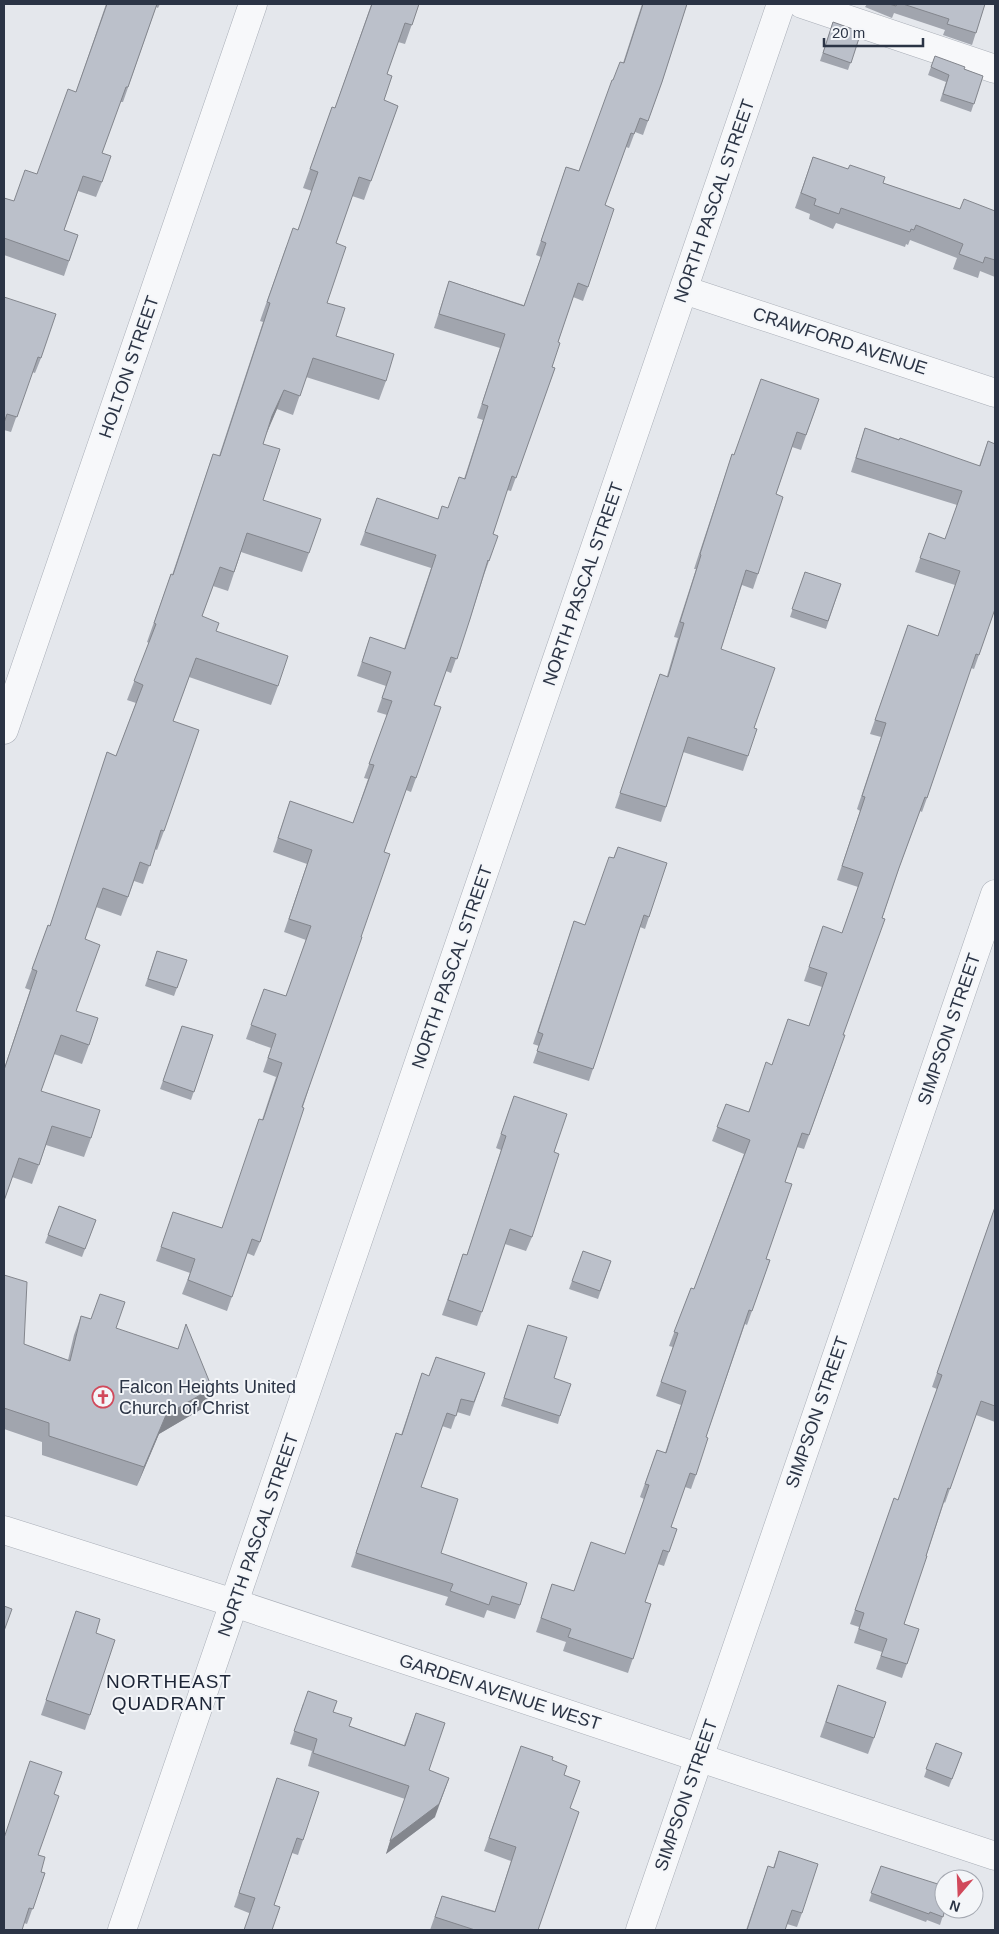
<svg xmlns="http://www.w3.org/2000/svg" width="999" height="1934" font-family="Helvetica,sans-serif">
<style>
.lines{fill:none;stroke-linecap:round;stroke-linejoin:round}
.minor-casing{stroke:#a9aeb7;stroke-width:29}
.minor{stroke:#f7f8fa;stroke-width:28}
.wall{fill:#a1a5ae}
.shaded-wall{fill:#83868d}
.building{fill:#bbc0ca;stroke:#83868d}
.labels{text-anchor:middle;stroke-width:4;stroke-linejoin:round;paint-order:stroke}
.street-label{font-size:18px;fill:#2b3445;stroke:#f4f6f9}
.poi-label{font-size:18px;fill:#2b3445;stroke:#f4f6f9;text-anchor:start}
.neighbourhood-label{font-size:19px;letter-spacing:1px;fill:#1d2536;stroke:#f4f6f9}
</style>
<rect width="100%" height="100%" fill="#e4e7ec"/>
<g class="lines">
<g class="minor-casing">
<g id="minor">
<polyline points="802,4 995,69"/>
<polyline points="684,290 995,393"/>
<polyline points="4,730 253,4"/>
<polyline points="4,1530 234,1603 995,1856"/>
<polyline points="122,1930 781,4"/>
<polyline points="640,1930 995,894"/>
</g>
</g>
<use href="#minor" class="minor"/>
</g>
<g class="wall">
<polygon points="106,4 160,4 158,8 156,7 123,102 120,102 102,153 102,182 96,197 78,191 64,230 78,235 64,276 4,255 4,198 14,201 37,174 76,92"/>
<polygon points="368,4 419,4 405,44 398,42 387,74 384,100 398,106 364,200 352,196 336,243 327,303 336,336 386,381 379,400 306,377 293,415 277,409 268,429 263,444 263,500 309,553 302,572 241,552 228,591 213,586 202,616 216,631 278,686 271,705 189,677 173,721 164,831 157,850 155,849 143,884 134,881 121,916 96,907 85,939 76,1011 89,1045 82,1064 54,1054 41,1091 91,1138 84,1157 46,1145 32,1184 12,1177 4,1201 4,1069 30,990 25,988 48,925 50,926 107,752 116,756 136,703 127,700 149,643 147,642 171,574 172,575 213,454 219,456 263,322 260,321 286,247 298,230 312,191 303,188 332,107 335,108 371,5"/>
<polygon points="642,4 687,4 662,82 643,135 635,132 629,148 626,147 605,205 588,287 583,301 573,297 558,342 552,367 555,368 511,491 507,490 493,534 489,561 484,575 470,619 451,673 446,671 434,705 416,778 411,792 406,790 384,852 260,1242 254,1256 247,1253 227,1311 182,1294 190,1273 156,1261 173,1212 222,1228 262,1120 276,1077 263,1072 271,1048 246,1039 264,989 286,996 306,940 284,932 307,864 273,852 290,801 353,823 368,779 364,778 387,715 377,712 386,686 357,676 370,637 404,649 431,568 360,545 377,498 437,519 448,508 464,479 483,420 477,418 500,348 434,328 449,281 524,305 541,257 536,255 566,167 579,171 613,80 623,63"/>
<polygon points="867,4 985,4 972,45 943,35 945,30 894,13 892,18 865,7"/>
<polygon points="833,22 861,32 848,70 820,61"/>
<polygon points="935,56 964,69 983,76 971,112 940,101 946,82 928,75"/>
<polygon points="813,157 883,183 960,209 995,211 995,277 980,271 978,278 953,269 957,258 910,240 908,245 906,244 905,247 836,223 833,229 809,219 810,214 795,208"/>
<polygon points="4,297 41,358 35,373 32,372 11,432 4,430"/>
<polygon points="819,399 801,450 792,447 776,494 758,574 753,589 742,585 721,649 754,728 748,756 743,771 683,752 666,807 661,822 615,808 655,688 667,676 678,638 674,637 696,569 694,569 732,454 734,455"/>
<polygon points="865,428 979,466 988,441 995,609 974,669 971,668 927,798 922,812 920,811 899,868 843,1035 835,1064 804,1149 797,1147 785,1182 766,1259 770,1260 747,1325 745,1324 706,1437 696,1475 691,1489 685,1487 671,1527 677,1529 664,1566 658,1564 645,1602 651,1604 628,1673 563,1651 566,1642 536,1632 552,1584 574,1591 625,1554 644,1499 640,1497 657,1450 665,1453 681,1405 656,1396 673,1347 669,1346 691,1288 694,1289 744,1154 712,1141 726,1104 748,1112 772,1065 809,1026 822,987 804,981 818,940 842,933 858,887 837,880 860,811 857,809 881,737 870,734 908,625 938,636 955,585 915,572 929,533 945,539 957,505 851,472"/>
<polygon points="805,572 841,584 826,629 790,617"/>
<polygon points="618,847 649,917 645,929 640,927 589,1081 533,1063 539,1046 533,1044 574,921 585,925"/>
<polygon points="157,951 187,960 174,996 145,986"/>
<polygon points="182,1026 213,1035 191,1100 160,1089"/>
<polygon points="514,1096 554,1152 532,1237 526,1251 505,1244 477,1326 442,1315 463,1254 467,1255 501,1150 496,1148"/>
<polygon points="59,1206 96,1220 82,1257 45,1243"/>
<polygon points="995,1207 995,1422 976,1415 945,1503 944,1502 904,1624 919,1629 902,1678 876,1669 882,1652 854,1643 859,1627 850,1624 894,1498 898,1500 937,1389 932,1387"/>
<polygon points="583,1251 611,1261 598,1299 569,1289"/>
<polygon points="4,1275 24,1344 68,1360 74,1335 81,1316 116,1328 205,1407 159,1434 137,1486 42,1455 42,1442 4,1429"/>
<polygon points="528,1325 554,1378 560,1416 558,1424 501,1406"/>
<polygon points="436,1357 485,1373 470,1416 457,1412 451,1429 442,1426 421,1487 441,1553 520,1605 515,1619 487,1610 484,1618 445,1605 448,1597 351,1567 396,1433 401,1435 422,1373 429,1376"/>
<polygon points="76,1611 96,1633 90,1715 85,1730 41,1715"/>
<polygon points="838,1685 874,1738 868,1754 820,1737"/>
<polygon points="303,1704 333,1712 349,1726 404,1745 416,1713 429,1770 435,1817 386,1854 405,1799 308,1766 312,1751 290,1744"/>
<polygon points="936,1743 962,1753 949,1787 924,1777"/>
<polygon points="521,1746 552,1760 564,1775 570,1808 538,1930 430,1930 442,1896 495,1911 511,1861 484,1851"/>
<polygon points="277,1778 303,1840 298,1855 292,1853 274,1905 249,1913 234,1907"/>
<polygon points="54,1794 38,1855 41,1872 45,1873 27,1924 24,1923 4,1930"/>
<polygon points="779,1851 802,1913 797,1927 787,1924 746,1930 768,1866 773,1868"/>
<polygon points="881,1866 945,1909 940,1925 927,1920 926,1922 869,1901"/>
</g>
<g class="shaded-wall">
<polygon points="284,390 277,409 266,435 272,416"/>
<polygon points="212,1388 205,1407 159,1434 137,1486 144,1467 166,1415"/>
<polygon points="449,1778 435,1817 386,1854 390,1841"/>
</g>
<g class="building">
<polygon points="107,4 157,4 128,87 126,87 102,153 111,156 102,182 83,176 64,230 78,235 69,261 4,238 4,198 14,201 25,170 37,174 68,89 76,92"/>
<polygon points="372,4 419,4 412,25 405,23 387,74 392,76 384,100 398,106 371,181 359,177 336,243 346,247 327,303 345,308 336,336 394,354 386,381 313,358 300,396 284,390 272,416 263,444 280,449 263,500 321,519 309,553 247,533 234,572 220,567 202,616 219,623 216,631 288,656 278,686 196,658 173,721 199,730 164,831 161,830 150,866 140,862 128,897 103,888 85,939 100,945 76,1011 98,1018 89,1045 61,1035 41,1091 100,1110 91,1138 52,1126 39,1165 19,1158 4,1201 4,1070 37,971 32,969 48,925 50,926 107,752 116,756 143,685 134,681 156,624 154,623 171,574 173,575 213,454 220,456 270,303 267,302 293,228 298,230 318,172 310,169 332,107 335,108"/>
<polygon points="643,4 687,4 662,82 648,121 640,118 634,134 631,133 605,205 614,209 588,287 578,283 558,342 560,343 552,367 555,368 516,478 512,476 493,534 498,536 489,561 488,560 470,619 457,659 451,657 434,705 441,707 416,778 411,776 384,852 390,854 361,937 362,937 302,1107 304,1108 260,1242 252,1239 232,1297 188,1280 195,1259 161,1247 173,1212 222,1228 259,1119 263,1120 282,1063 268,1058 276,1034 251,1025 264,989 286,996 311,926 289,919 312,850 278,838 290,801 353,823 374,765 369,764 392,701 382,698 391,672 362,662 370,637 405,649 436,555 365,532 377,498 438,519 442,506 448,508 459,477 465,479 488,406 482,404 505,334 439,314 449,281 524,306 546,243 541,241 566,167 579,171 612,80 613,80 620,62 624,63"/>
<polygon points="889,4 897,4 896,6"/>
<polygon points="903,4 985,4 976,33 947,24 949,19"/>
<polygon points="833,22 861,32 851,63 823,53"/>
<polygon points="935,56 965,67 964,69 983,76 974,104 943,94 949,75 931,67"/>
<polygon points="813,157 848,169 850,165 885,177 883,183 960,209 964,199 995,211 995,260 985,257 983,263 959,254 963,244 916,225 914,230 911,229 910,232 841,208 839,214 814,205 816,199 801,193"/>
<polygon points="4,297 56,314 41,358 38,357 17,417 7,414 4,423"/>
<polygon points="761,379 819,399 806,435 797,432 776,494 783,497 758,574 746,570 721,649 775,668 754,728 757,729 748,756 688,737 666,807 620,793 660,674 668,677 684,623 680,622 701,555 700,554 732,454 734,455"/>
<polygon points="865,428 899,440 900,438 980,466 988,441 995,444 995,609 979,655 976,654 927,798 925,797 899,868 882,918 885,919 843,1035 845,1035 809,1135 802,1133 785,1182 792,1184 766,1259 770,1260 752,1311 749,1310 706,1437 708,1438 696,1475 690,1473 671,1527 677,1529 669,1552 663,1550 645,1602 651,1604 633,1659 568,1637 571,1629 541,1618 552,1584 574,1591 591,1542 625,1554 649,1485 645,1484 657,1450 666,1453 686,1391 661,1382 678,1333 674,1332 691,1288 694,1289 750,1140 717,1127 726,1104 749,1112 766,1062 772,1065 788,1019 809,1026 827,973 809,967 823,926 842,933 863,873 842,866 865,797 862,796 886,723 875,720 908,625 938,636 960,571 920,558 929,533 945,539 962,491 856,458"/>
<polygon points="805,572 841,584 828,621 792,609"/>
<polygon points="618,847 667,863 649,917 644,915 593,1069 537,1051 543,1034 538,1032 574,921 585,925 609,857 614,858"/>
<polygon points="157,951 187,960 177,988 148,979"/>
<polygon points="182,1026 213,1035 194,1092 163,1081"/>
<polygon points="514,1096 567,1114 554,1152 559,1154 532,1237 510,1229 482,1312 448,1300 463,1254 467,1255 506,1136 501,1134"/>
<polygon points="59,1206 96,1220 85,1249 48,1235"/>
<polygon points="995,1207 995,1406 981,1401 950,1489 948,1488 926,1556 927,1556 904,1624 919,1629 907,1664 881,1656 887,1639 859,1629 864,1613 855,1610 894,1498 898,1500 923,1428 942,1375 937,1373"/>
<polygon points="583,1251 611,1261 600,1291 572,1281"/>
<polygon points="4,1275 27,1282 24,1344 70,1361 81,1316 91,1319 100,1294 125,1302 116,1328 178,1349 186,1324 212,1388 166,1415 144,1467 49,1436 49,1423 4,1408"/>
<polygon points="528,1325 567,1337 554,1378 571,1384 560,1416 504,1398"/>
<polygon points="436,1357 485,1373 474,1402 461,1399 456,1416 447,1413 421,1487 458,1499 441,1553 527,1583 520,1605 492,1596 489,1605 450,1591 453,1584 356,1553 396,1433 402,1435 422,1373 429,1376"/>
<polygon points="4,1606 12,1609 4,1631"/>
<polygon points="76,1611 100,1619 96,1633 115,1640 90,1715 46,1700"/>
<polygon points="838,1685 886,1702 874,1738 826,1722"/>
<polygon points="308,1691 337,1701 333,1712 352,1718 349,1726 405,1746 416,1713 445,1723 429,1770 449,1778 439,1804 390,1841 409,1786 313,1753 317,1739 294,1731"/>
<polygon points="936,1743 962,1753 952,1779 926,1769"/>
<polygon points="521,1746 553,1757 552,1760 567,1766 564,1775 580,1781 570,1808 579,1812 538,1930 475,1930 435,1917 442,1896 495,1912 516,1847 489,1838"/>
<polygon points="30,1761 62,1772 54,1794 59,1796 38,1855 45,1857 41,1872 45,1873 33,1909 29,1908 22,1930 4,1930 4,1838"/>
<polygon points="277,1778 319,1792 303,1840 297,1838 274,1905 280,1907 272,1930 244,1930 255,1898 239,1893"/>
<polygon points="779,1851 818,1864 802,1913 792,1910 785,1930 745,1930 747,1930 768,1866 774,1868"/>
<polygon points="881,1866 944,1886 944,1909 945,1909 943,1917 930,1912 929,1914 871,1893"/>
</g>
<defs>
<g id="church-ring" transform="scale(1.125)"><circle r="9.5" fill="#f4f6f9" stroke="#d1495b" stroke-width="1.5"/><path d="M-1.2-6h2.4v3.5h3.3v2.4h-3.3V6h-2.4V-.1h-3.3v-2.4h3.3Z" fill="#d1495b"/></g>
</defs>
<g fill-rule="evenodd">
<use href="#church-ring" x="103" y="1397"/>
</g>
<g class="labels">
<g class="street-label">
<text transform="translate(714 201) rotate(-71)" y="6">NORTH PASCAL STREET</text>
<text transform="translate(840 341) rotate(18)" y="6">CRAWFORD AVENUE</text>
<text transform="translate(129 367) rotate(-71)" y="6">HOLTON STREET</text>
<text transform="translate(583 584) rotate(-71)" y="6">NORTH PASCAL STREET</text>
<text transform="translate(452 967) rotate(-71)" y="6">NORTH PASCAL STREET</text>
<text transform="translate(949 1029) rotate(-71)" y="6">SIMPSON STREET</text>
<text transform="translate(817 1412) rotate(-71)" y="6">SIMPSON STREET</text>
<text transform="translate(258 1535) rotate(-71)" y="6">NORTH PASCAL STREET</text>
<text transform="translate(500 1692) rotate(18)" y="6">GARDEN AVENUE WEST</text>
<text transform="translate(686 1795) rotate(-71)" y="6">SIMPSON STREET</text>
</g>
<g class="poi-label">
<text x="119" y="1393">Falcon Heights United<tspan x="119" dy="21">Church of Christ</tspan></text>
</g>
<g class="neighbourhood-label">
<text x="169" y="1688">NORTHEAST<tspan x="169" dy="22">QUADRANT</tspan></text>
</g>
</g>
<rect width="999" height="1934" fill="none" stroke="#2b3445" stroke-width="10"/>
<g transform="translate(959 1894) rotate(199)"><circle r="24" fill="#f4f6f9" stroke="#a4a8b1"/>
<path d="M0-4L9 19L0 12L-9 19Z" fill="#d1495b"/>
<text y="-8" font-size="14" font-weight="bold" text-anchor="middle" fill="#2b3445">N</text>
</g>
<path d="M824 38v8h99v-8" fill="none" stroke="#2b3445" stroke-width="2.5"/>
<text x="832" y="38" font-size="15" fill="#2b3445" stroke="#f4f6f9" stroke-width="4" paint-order="stroke">20 m</text>
</svg>
